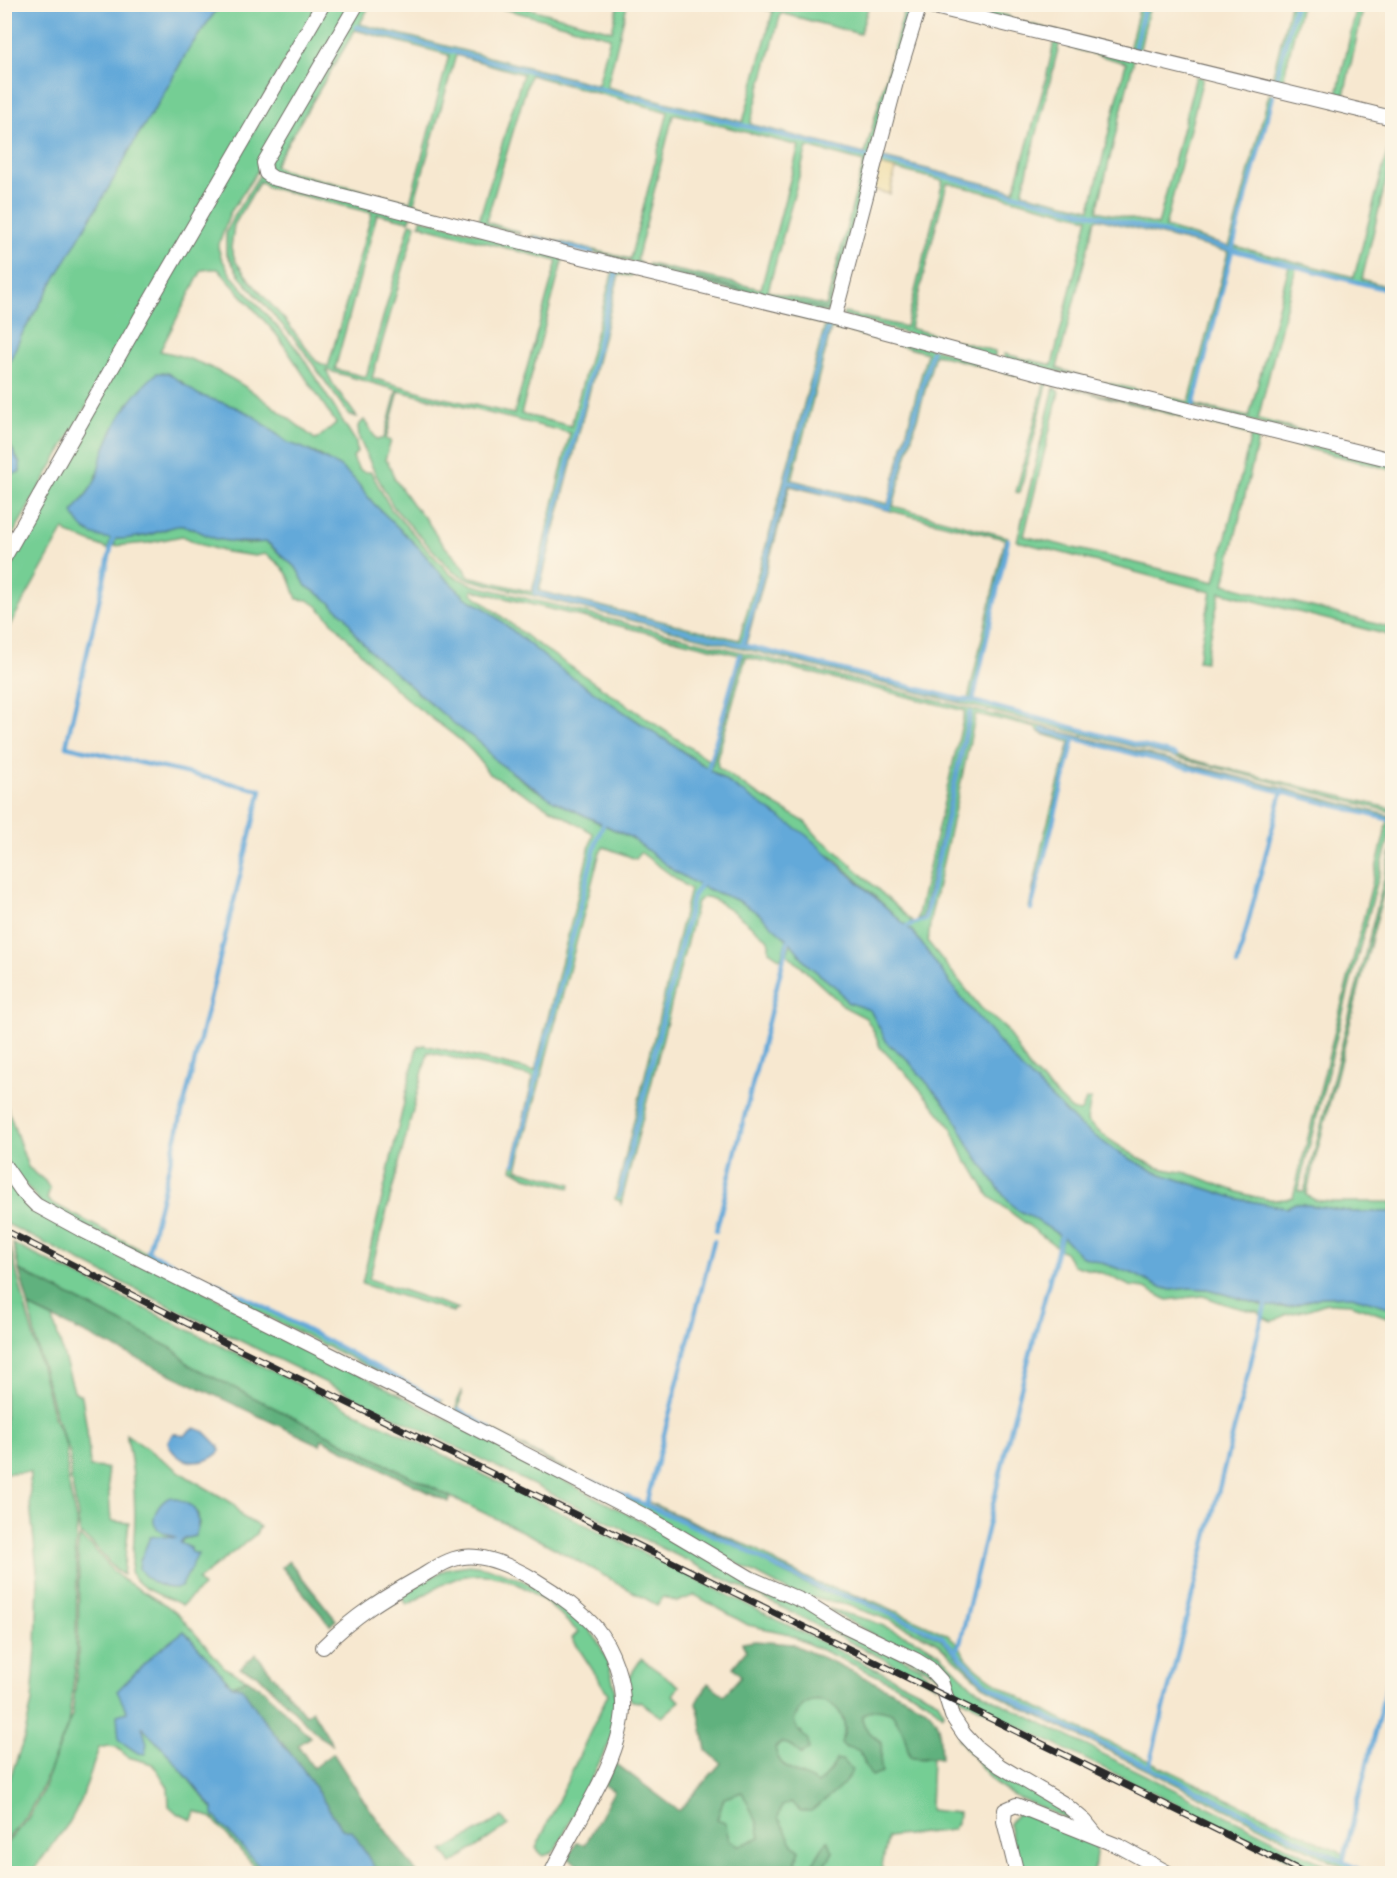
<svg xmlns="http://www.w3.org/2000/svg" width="1397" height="1878" font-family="Mynerve,sans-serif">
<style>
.green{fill:#75ce94;stroke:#507c60;stroke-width:1.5;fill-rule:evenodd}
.forest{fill:#60b17e;stroke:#466e54;stroke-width:1.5;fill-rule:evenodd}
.sand{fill:#eeda9e;stroke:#8c8264;stroke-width:1.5}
.water{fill:#63a9d9;stroke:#476a82;stroke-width:1.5}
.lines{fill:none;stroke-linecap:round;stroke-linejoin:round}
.stream{stroke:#63a9d9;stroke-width:4.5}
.minor-casing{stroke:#726d65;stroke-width:16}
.minor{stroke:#fff;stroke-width:14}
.rail-casing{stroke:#2b2b2b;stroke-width:7}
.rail{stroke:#fcf5e5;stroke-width:4.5;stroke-dasharray:14;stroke-linecap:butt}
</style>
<rect width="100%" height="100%" fill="#fcf5e5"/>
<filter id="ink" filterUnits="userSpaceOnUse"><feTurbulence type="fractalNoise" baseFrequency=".0167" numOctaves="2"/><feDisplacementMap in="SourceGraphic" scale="12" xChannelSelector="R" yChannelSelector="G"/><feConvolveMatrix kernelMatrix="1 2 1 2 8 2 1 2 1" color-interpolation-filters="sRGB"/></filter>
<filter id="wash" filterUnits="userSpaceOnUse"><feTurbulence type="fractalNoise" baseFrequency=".008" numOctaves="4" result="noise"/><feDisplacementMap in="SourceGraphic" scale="24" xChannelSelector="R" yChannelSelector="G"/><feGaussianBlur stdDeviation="1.35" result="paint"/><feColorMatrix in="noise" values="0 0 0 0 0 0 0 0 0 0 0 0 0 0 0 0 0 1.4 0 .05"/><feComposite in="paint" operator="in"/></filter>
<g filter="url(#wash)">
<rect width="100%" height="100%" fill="#f7e8d0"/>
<g class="green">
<polygon points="220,5 317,5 5,548 5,476 20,472 20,464 5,435 5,372 21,336 138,135 159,102 188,50"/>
<path d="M 326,5 L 355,5 L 262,164 L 230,213 L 218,247 L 221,257 L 231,275 L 298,350 L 356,442 L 357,452 L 353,457 C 357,468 359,473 371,472 L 391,509 L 451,575 L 473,585 L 1043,727 L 1392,816 L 1392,827 L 1347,996 L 1298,1191 L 1304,1192 L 1392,849 L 1392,860 L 1306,1195 L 1315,1200 L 1331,1202 L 1392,1202 L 1392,1212 L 1353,1212 L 1295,1203 L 1286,1208 L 1238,1199 L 1155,1172 L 1119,1153 L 1079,1125 L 1021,1069 L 962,999 L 913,932 L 835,859 L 720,776 L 557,667 L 486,609 L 466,598 L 442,575 L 419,548 L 373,503 L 354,479 L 320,455 L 288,443 L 252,415 L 235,407 L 199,395 L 191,391 L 181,381 L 129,402 L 107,444 L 94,484 L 73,512 L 104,537 L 111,538 L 108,549 L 67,533 L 64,529 L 5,634 L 5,567 L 46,491 ZM 212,269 L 218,269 L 277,335 L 336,423 L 316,440 C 269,402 220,362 160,351 L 202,270 ZM 472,590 L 743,656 L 712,766 L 708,768 L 708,760 L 530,639 L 472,593 ZM 746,657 L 965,711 L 917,919 L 922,918 L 968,714 L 970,712 L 972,714 L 926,920 L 908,925 L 912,921 L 832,847 L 819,838 L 805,822 L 752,791 L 718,767 L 717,759 ZM 976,714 L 1036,728 L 1040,733 L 1070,742 L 1043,840 L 1029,909 L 1073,740 L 1042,732 L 1040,730 L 1043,728 L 1392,818 L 1391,821 L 1388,821 L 1293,1197 C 1263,1208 1216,1182 1187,1173 C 1176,1170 1162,1171 1152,1165 C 1130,1153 1105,1139 1087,1121 L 1091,1099 L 1086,1100 L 1082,1110 L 1079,1112 L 1072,1110 L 1029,1068 L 1006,1029 L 981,1008 L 928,942 L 931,916 Z"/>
<path d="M 360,5 L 370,5 L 360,24 L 598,85 L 610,37 L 489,5 L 516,5 L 612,31 L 618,5 L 627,5 L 607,87 L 743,122 L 773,11 L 750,5 L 869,5 L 860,34 L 781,13 L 750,124 L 865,154 L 905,8 L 895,5 L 913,5 L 915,8 L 873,158 L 835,310 L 825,313 L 648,271 L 647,268 L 829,311 L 832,307 L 911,6 L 870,157 L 356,27 L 870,159 L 828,310 L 647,266 L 649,264 L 761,289 L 799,146 L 676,114 L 673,115 L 637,260 L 643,265 L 531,236 L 533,235 L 630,259 L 668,112 L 530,75 L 486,222 L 519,232 L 520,234 L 457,218 L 459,217 L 479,220 L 523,74 L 456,55 L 414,203 L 452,215 L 452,217 L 438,214 L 452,218 L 451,220 L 273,175 L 269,168 L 269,159 ZM 355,30 L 449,55 L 410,202 L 282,170 L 274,166 ZM 807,147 L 864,162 L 826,306 L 768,291 Z"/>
<polygon points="939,5 967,5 1009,16 1010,19 1129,50 1140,5 1145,5 1133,52 1135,52 1146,5 1150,5 1139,53"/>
<polygon points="1290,5 1294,5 1275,83 1276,84 1296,5 1301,5 1282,85 1271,83"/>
<polygon points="1357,5 1364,5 1343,100 1336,99"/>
<polygon points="1060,41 1022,193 1090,209 1126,63 1068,47 1069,43 1134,59 1097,211 1158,225 1196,76 1203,78 1165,227 1229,247 1269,94 1272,96 1231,249 880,159 880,157 1014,191 1046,79 1054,42"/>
<polygon points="1392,134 1392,156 1362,279 1392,288 1392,290 1234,249 1235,246 1354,277"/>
<polygon points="879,161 1231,250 1193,405 1249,417 1289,266 1296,268 1258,419 1392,454 1100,385 1104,382 1189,402 1228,252 1099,219 1095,220 1057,368 1091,379 1004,360 1004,354 1052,365 1088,218 947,183 910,328 995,351 995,357 843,316 844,313 846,313 906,327 943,181 879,165"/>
<path d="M 262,171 L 412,216 L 409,221 L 377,214 L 335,369 L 366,377 L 410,223 L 416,224 L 372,378 L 439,397 L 514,414 L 557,261 L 426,227 L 420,224 L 421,219 L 564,255 L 521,414 L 571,426 L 613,270 L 634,272 L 631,276 L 619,275 L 539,591 L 739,640 L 771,528 L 825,325 L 792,315 L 793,310 L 845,325 L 841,331 L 831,329 L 792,480 L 888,504 L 927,353 L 850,332 L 851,329 L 1049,377 L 1020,493 L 1016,492 L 1045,381 L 1038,381 L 935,354 L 893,506 L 1008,537 L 971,700 L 968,699 L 1005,539 L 790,486 L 746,644 L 744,644 L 789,484 L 890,509 L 932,353 L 932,351 L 888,507 L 789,482 L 829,323 L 742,643 L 735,643 L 535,593 L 616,273 L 534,593 L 959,701 L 973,702 L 1177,756 L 1389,808 L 1392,806 L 1392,812 L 467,579 L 453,572 L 394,508 L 374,471 L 359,438 L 358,426 L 364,420 L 377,440 L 384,438 L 397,390 L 326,370 L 333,384 L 357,417 L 349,415 L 298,343 L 241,278 L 226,253 L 226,233 L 232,219 ZM 260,181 L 267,187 L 372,213 L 328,367 L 316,361 L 286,321 L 251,282 L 236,262 L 231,248 L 234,225 ZM 399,391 L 570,433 L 532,592 L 468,576 L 464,567 L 440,541 L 426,519 L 412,504 L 394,478 L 388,462 L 385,460 L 391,441 L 386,439 Z"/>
<polygon points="1060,385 1392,464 1392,470 1259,436 1224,584 1392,628 1392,636 1220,592 1205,662 1198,661 1211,592 1017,541 1054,387 1059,392 1024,536 1215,582 1251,435"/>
<path d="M 179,525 L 202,532 L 215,539 L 246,544 L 266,542 L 297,569 L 306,586 L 325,598 L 346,617 L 356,635 L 420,695 L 457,726 L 482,744 L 496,761 L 533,788 L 595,821 L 632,838 L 674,871 L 700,886 L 739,901 L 758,913 L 787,939 L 781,959 L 769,951 L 769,943 L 767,939 C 755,929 720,898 706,897 C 701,897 701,899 697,902 L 621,1204 L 620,1201 L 615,1199 L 690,889 L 640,852 L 636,859 L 604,847 L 600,852 L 517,1169 L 571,1184 L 570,1188 L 526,1177 L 512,1169 L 533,1077 L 428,1052 L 369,1279 L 459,1309 L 453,1312 L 362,1284 L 416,1051 L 418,1046 L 424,1045 L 535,1071 L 593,833 L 488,773 C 471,741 434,723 407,699 C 374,671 348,637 317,606 L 308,600 L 297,599 C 294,592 293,586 290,580 C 286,569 275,560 265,554 L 255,556 L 226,552 L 202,545 L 182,536 L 148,543 L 114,546 L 116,539 L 146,536 Z"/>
<polygon points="791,943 808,965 838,989 847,1002 870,1010 888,1044 905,1057 951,1111 971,1149 1004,1196 1017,1210 1029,1215 1059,1235 1057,1247 989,1196 971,1165 966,1162 951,1127 912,1080 880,1047 874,1032 866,1018 846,1008 787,954"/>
<polygon points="4,1098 28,1167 45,1181 50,1189 47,1199 50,1202 147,1253 245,1298 436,1400 443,1401 439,1402 44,1206 11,1169 5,1158"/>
<polygon points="4,1174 13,1188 285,1335 920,1667 937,1686 743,1588 137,1290 7,1224 4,1220"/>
<polygon points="1063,1237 1081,1256 1134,1274 1157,1286 1171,1290 1189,1288 1208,1289 1264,1306 1262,1316 1257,1311 1252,1311 1228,1305 1203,1296 1167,1300 1145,1288 1130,1286 1105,1274 1073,1265 1065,1252 1059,1249"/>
<polygon points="5,1244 10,1247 54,1417 66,1446 68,1481 77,1525 75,1554 77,1565 76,1662 68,1725 39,1794 26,1817 5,1842 5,1787 11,1775 24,1739 32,1701 36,1648 38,1580 30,1503 30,1472 5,1473"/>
<polygon points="13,1244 664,1563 923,1693 937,1700 944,1712 943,1715 926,1700 880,1677 785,1633 748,1625 695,1595 677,1602 663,1597 657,1605 536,1538 451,1497 189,1365 175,1350 19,1270"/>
<polygon points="1352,1296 1392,1308 1392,1319 1351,1304 1327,1303 1306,1310 1285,1315 1276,1320 1271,1321 1263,1317 1266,1306 1288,1307 1321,1297"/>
<path d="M 29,1307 L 53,1319 L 74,1391 L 82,1396 L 87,1430 L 90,1467 L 107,1468 L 111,1521 L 129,1523 L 123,1575 C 105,1565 99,1543 80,1535 L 77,1511 L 71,1480 L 70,1454 L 56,1416 L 38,1350 Z"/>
<polygon points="462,1390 458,1412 590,1482 637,1504 645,1505 740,1548 779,1571 821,1591 861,1602 941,1639 970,1671 986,1685 1033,1712 1365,1873 1355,1873 1020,1707 985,1687 935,1641 889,1620 847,1605 792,1593 456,1412 458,1398"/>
<path d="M 126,1434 L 189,1478 L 234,1504 L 241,1516 L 260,1527 L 255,1535 L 198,1580 L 203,1587 L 182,1605 C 165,1595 137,1591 131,1571 C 137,1524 137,1480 126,1434 ZM 190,1505 L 198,1514 L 199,1524 L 195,1536 L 183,1539 L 180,1544 L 191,1548 L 191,1552 L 198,1554 L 171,1588 L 148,1578 L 159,1536 L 175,1539 L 157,1528 Z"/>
<polygon points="648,1502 758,1550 780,1565 817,1583 871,1600 946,1634 958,1643 955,1648 942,1636 863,1599 826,1590 779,1567 739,1544"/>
<polygon points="79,1537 92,1546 112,1570 123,1580 166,1605 180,1616 225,1668 247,1679 232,1686 184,1631 127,1712 118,1715 119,1740 138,1753 141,1726 168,1754 265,1873 260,1873 212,1818 195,1811 192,1820 178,1814 169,1806 168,1787 153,1764 128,1757 116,1747 108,1746 99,1748 81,1801 69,1823 31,1873 5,1874 5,1845 28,1818 41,1795 72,1715 78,1662 79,1564 77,1554"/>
<path d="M 470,1565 C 511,1569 562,1598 589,1629 C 610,1654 620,1696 615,1728 C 613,1739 605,1751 600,1761 C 586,1790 571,1819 557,1848 L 552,1853 L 543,1856 L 536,1848 L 608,1694 L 572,1638 L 578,1632 C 548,1602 507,1564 461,1577 C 442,1582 424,1596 407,1605 L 400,1593 L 449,1568 Z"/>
<polygon points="826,1608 872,1621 922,1643 939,1653 972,1686 989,1697 1341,1873 1318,1873 950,1693 946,1681 877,1637"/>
<path d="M 960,1643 C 960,1679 1117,1746 1149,1761 L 1148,1766 L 1043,1715 L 1004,1693 L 980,1677 L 956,1651 Z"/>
<polygon points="641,1659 679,1686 673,1695 680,1701 662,1717 640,1702 632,1701 627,1694 626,1682"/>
<path d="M 810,1700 C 816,1701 824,1700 830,1703 C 841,1708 848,1727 842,1737 L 846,1748 C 864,1747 861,1756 866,1769 L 880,1767 C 880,1761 883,1754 881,1748 C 877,1735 862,1731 862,1716 C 872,1707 881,1708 892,1713 L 903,1731 L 910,1757 L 923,1759 L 932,1757 L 930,1810 L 958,1813 L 957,1823 L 952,1830 L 888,1837 L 881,1871 L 871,1873 L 820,1873 L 833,1852 L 828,1840 C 820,1850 816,1862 807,1870 L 795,1862 L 800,1850 L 792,1843 L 778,1817 L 782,1806 L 792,1802 L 801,1811 L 841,1786 L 836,1760 L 833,1767 L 818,1784 C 800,1772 780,1773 775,1748 L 781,1742 L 790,1745 L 801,1754 L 802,1732 L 797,1729 L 794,1721 L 801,1706 Z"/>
<polygon points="958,1738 963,1738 1083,1826 1012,1795 995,1784"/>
<polygon points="1151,1762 1344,1854 1343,1860 1150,1766"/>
<polygon points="742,1792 757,1822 760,1837 740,1846 729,1840 717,1820 724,1798"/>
<polygon points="1020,1812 1097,1843 1094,1873 1020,1873 1009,1824 1012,1819"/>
<polygon points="502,1817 508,1825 452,1864 443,1851"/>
</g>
<g class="forest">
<polygon points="19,1270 175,1350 189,1365 451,1497 448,1502 322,1439 320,1445 29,1307"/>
<polygon points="289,1561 336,1620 330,1625 282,1567"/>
<path d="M 755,1641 L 792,1644 L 837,1664 L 924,1707 C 943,1723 939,1735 941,1758 C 930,1756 921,1761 910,1757 L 903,1731 L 892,1713 C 881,1708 872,1707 862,1716 C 862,1729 872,1734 881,1742 C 883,1752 878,1762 882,1772 L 872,1776 C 859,1764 869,1747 846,1748 L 841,1743 C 842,1738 845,1734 845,1729 C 844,1698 803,1688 794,1721 L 797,1729 L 808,1740 L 809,1750 L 801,1754 L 790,1745 L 781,1742 L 775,1748 C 780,1773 800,1772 818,1784 L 833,1767 L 836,1760 L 842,1760 L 852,1769 C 850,1784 822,1802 811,1811 L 801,1811 L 791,1802 L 782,1806 L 778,1817 L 792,1843 L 800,1850 L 795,1862 L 807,1870 C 816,1862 820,1850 828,1840 L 833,1852 L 820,1873 L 586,1873 L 580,1866 L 568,1858 L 577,1842 L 585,1845 L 614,1791 L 604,1785 L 615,1763 L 679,1811 L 721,1763 L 706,1750 L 697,1703 L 708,1683 L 724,1695 L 741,1676 L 733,1667 L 746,1651 L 742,1643 ZM 742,1792 L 757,1822 L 760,1837 L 740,1846 L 729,1840 L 725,1822 L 717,1819 L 724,1798 Z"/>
<polygon points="256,1654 305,1715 312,1710 333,1745 320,1737 258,1675 240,1668"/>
<polygon points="247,1679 264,1690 310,1737 298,1745 313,1768 333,1753 362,1798 417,1873 378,1873 342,1829 302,1768 265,1722 242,1689 232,1686"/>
</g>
<polygon class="sand" points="880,165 895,169 890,194 870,189"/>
<g class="water">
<polygon points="5,4 220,5 188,50 159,102 138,135 115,177 21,336 5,372"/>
<path d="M 157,373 L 168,373 L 199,395 L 235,407 L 252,415 L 288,443 L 301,447 L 339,466 L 354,479 L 373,503 L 419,548 L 442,575 L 466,598 L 486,609 L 557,667 L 806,835 L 913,932 L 962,999 L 1021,1068 L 1079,1125 L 1119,1153 L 1155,1172 L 1238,1199 L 1286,1208 L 1295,1203 L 1353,1212 L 1392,1212 L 1392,1308 L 1352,1296 L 1321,1297 L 1288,1307 L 1266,1306 L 1208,1289 L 1189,1288 L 1171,1290 L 1157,1286 L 1134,1274 L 1081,1256 L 1063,1237 L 1028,1215 L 1017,1210 L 1004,1196 L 971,1149 L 951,1111 L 905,1057 L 888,1044 L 870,1010 L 847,1002 L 838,989 L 808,965 L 791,943 L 758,913 L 739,901 L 700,886 L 674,871 L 632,838 L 554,801 L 496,761 L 482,744 L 457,726 L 373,654 L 356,635 L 346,617 L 325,598 L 306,586 L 297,569 L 267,542 C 250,543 234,543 217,539 C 204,536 191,524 178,526 C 167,527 157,533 147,535 C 119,542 83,543 73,512 C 80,502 90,492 95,481 C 99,474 98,467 101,459 C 112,426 130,396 157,373 Z"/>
<polygon points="4,435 20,464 20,472 5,476"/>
<path d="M 195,1428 L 205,1432 L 219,1446 L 220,1451 C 205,1468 175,1465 168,1442 L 173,1433 L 184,1436 L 192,1429 Z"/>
<path d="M 171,1497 C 193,1503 204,1513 195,1536 L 183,1539 L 180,1543 L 191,1548 L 191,1552 L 198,1554 L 181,1587 C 166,1591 147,1582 139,1568 L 140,1561 L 150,1537 L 159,1536 L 175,1538 C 170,1534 163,1533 158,1529 C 147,1520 161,1499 171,1497 Z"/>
<polygon points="184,1631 232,1686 242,1688 265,1722 302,1768 342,1829 352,1831 378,1873 265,1873 213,1815 213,1808 168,1754 142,1727 147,1743 145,1754 138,1753 119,1740 117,1715 127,1712 117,1691 155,1653"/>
</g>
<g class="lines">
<g class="stream">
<polyline points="357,27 871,158"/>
<polyline points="903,36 911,6 906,4"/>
<polyline points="1134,52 1145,4"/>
<polyline points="1275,84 1295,4"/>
<polyline points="880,160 1392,291"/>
<polyline points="365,195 442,214"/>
<polyline points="536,239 592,253"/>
<polyline points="616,273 535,593 959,699 973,701 1176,755"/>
<polyline points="1193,406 1232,250 1273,96"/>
<polyline points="788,482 889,508 932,351"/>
<polyline points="113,539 66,746 261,790 148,1252 245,1297 438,1400"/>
<polyline points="743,644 829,324"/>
<polyline points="973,701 1008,540"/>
<polyline points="1042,730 1391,820"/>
<polyline points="708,769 740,655"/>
<polyline points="1031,909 1074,739"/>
<polyline points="907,926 925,919 970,713"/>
<polyline points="1237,965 1282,791"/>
<polyline points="515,1163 597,839 603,825"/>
<polyline points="619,1196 693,896 700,886"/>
<polyline points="716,1231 788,941"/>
<polyline points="459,1410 490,1429"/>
<polyline points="591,1481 739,1546 779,1569 824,1590 862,1601 942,1637 985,1683 1030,1709 1368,1874"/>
<polyline points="646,1504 714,1241"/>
<polyline points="955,1651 960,1643 1015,1411 1061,1236"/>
<polyline points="1149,1767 1265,1306"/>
<polyline points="1343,1861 1392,1664"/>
</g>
</g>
</g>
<g filter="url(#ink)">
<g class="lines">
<g class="minor-casing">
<g id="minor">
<polyline points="357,4 264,163 266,173 273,178 565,253 834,318 1054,377 1392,460"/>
<polyline points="922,4 1392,118"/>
<polyline points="834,318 896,82 920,4"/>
<polyline points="4,558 142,315 323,4"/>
<polyline points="4,1165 22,1191 36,1205 80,1229 399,1389 647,1517 750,1578 807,1603 839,1623 916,1660 929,1668 941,1681 952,1716 964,1734 976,1747 1000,1766 1066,1805 1085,1821 1098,1837"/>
<path d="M 323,1647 C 355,1615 383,1598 422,1576 C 435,1568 448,1559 463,1557 C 502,1552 571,1599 596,1628 C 613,1649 624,1681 623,1708 C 621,1763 574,1823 551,1874"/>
<polyline points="1017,1874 1004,1821 1005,1810 1016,1805 1121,1847 1170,1874"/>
</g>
</g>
<use href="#minor" class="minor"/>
<g class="rail-casing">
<polyline id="rail" points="4,1230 224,1342 1307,1874"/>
</g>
<use href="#rail" class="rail"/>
</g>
</g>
<rect width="1397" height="1878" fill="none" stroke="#fcf5e5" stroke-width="24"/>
</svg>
